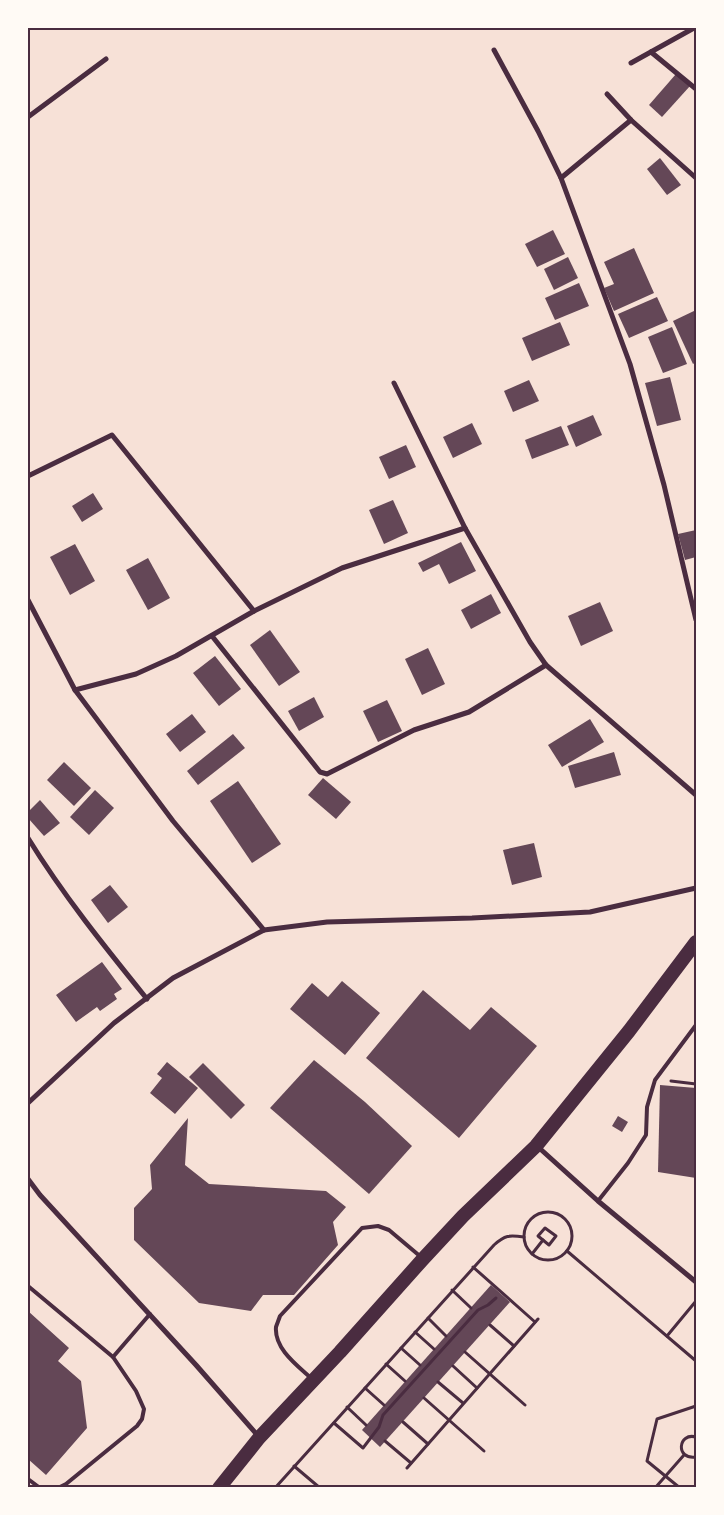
<svg xmlns="http://www.w3.org/2000/svg" width="724" height="1515" font-family="'PT Serif',serif">
<style>
.building{fill:#644757}
.lines{fill:none;stroke-linecap:round;stroke-linejoin:round}
.path{stroke:#4a2c40;stroke-width:3}
.service{stroke:#4a2c40;stroke-width:4}
.minor{stroke:#4a2c40;stroke-width:5}
.trunk{stroke:#4a2c40;stroke-width:14}
.neatline{fill:none;stroke:#4a2c40;stroke-width:2}
</style>
<rect width="100%" height="100%" fill="#f7e1d7"/>
<g class="building">
<polygon points="676,74 690,86 662,117 649,105"/>
<polygon points="660,158 681,185 667,195 647,169"/>
<polygon points="553,230 565,254 537,267 525,244"/>
<polygon points="634,248 654,293 614,311 604,288 614,284 604,262"/>
<polygon points="568,257 578,278 554,290 544,269"/>
<polygon points="579,283 589,306 555,320 545,298"/>
<polygon points="657,297 668,321 629,338 618,314"/>
<polygon points="696,310 696,362 693,364 673,321"/>
<polygon points="560,322 570,345 532,361 522,338"/>
<polygon points="672,327 687,364 663,373 648,337"/>
<polygon points="670,377 681,420 657,426 645,383"/>
<polygon points="529,380 539,401 513,412 504,391"/>
<polygon points="593,415 602,435 576,447 567,426"/>
<polygon points="472,423 482,444 453,458 443,437"/>
<polygon points="561,426 569,445 532,459 525,440"/>
<polygon points="406,445 416,467 389,479 379,457"/>
<polygon points="93,493 103,509 82,522 72,506"/>
<polygon points="393,500 408,533 384,544 369,510"/>
<polygon points="696,530 696,557 685,560 678,534"/>
<polygon points="461,542 476,571 449,584 439,564 423,572 418,563"/>
<polygon points="75,544 95,581 70,595 50,557"/>
<polygon points="148,558 170,598 148,610 126,570"/>
<polygon points="491,594 501,613 471,629 461,610"/>
<polygon points="600,602 613,631 581,646 568,616"/>
<polygon points="270,630 300,672 279,686 250,645"/>
<polygon points="428,648 445,684 422,695 405,659"/>
<polygon points="215,656 241,689 219,706 193,673"/>
<polygon points="314,697 324,717 299,731 288,711"/>
<polygon points="387,700 402,731 378,742 363,711"/>
<polygon points="192,714 206,732 180,752 166,734"/>
<polygon points="590,719 604,742 562,767 548,745"/>
<polygon points="233,734 245,748 198,785 187,771"/>
<polygon points="614,752 621,775 575,788 568,766"/>
<polygon points="64,762 91,788 74,806 47,780"/>
<polygon points="323,778 351,802 336,819 308,795"/>
<polygon points="238,781 281,844 252,863 210,801"/>
<polygon points="95,790 114,808 89,835 70,817"/>
<polygon points="40,800 60,823 44,836 28,818 28,812"/>
<polygon points="534,843 542,877 512,885 503,850"/>
<polygon points="110,885 128,907 108,923 91,900"/>
<polygon points="102,962 122,989 114,994 117,999 100,1011 97,1007 76,1022 56,995"/>
<polygon points="342,981 380,1013 345,1055 290,1009 312,983 328,997"/>
<polygon points="423,990 470,1030 491,1007 537,1046 459,1138 366,1058"/>
<polygon points="314,1060 365,1102 412,1146 369,1194 270,1108"/>
<polygon points="167,1062 198,1088 175,1114 150,1093 162,1078 157,1074"/>
<polygon points="203,1063 245,1105 231,1119 189,1077"/>
<polygon points="660,1085 696,1088 696,1178 658,1172"/>
<polygon points="618,1116 628,1122 622,1132 612,1126"/>
<polygon points="188,1118 185,1165 209,1184 326,1191 346,1207 333,1222 338,1245 294,1295 263,1295 251,1311 199,1303 134,1240 134,1208 152,1189 150,1165"/>
<polygon points="491,1285 510,1302 380,1447 362,1430"/>
<polygon points="28,1311 69,1348 58,1361 81,1381 87,1428 46,1475 28,1459"/>
</g>
<g class="lines">
<g class="path">
<polyline points="671,1081 696,1084"/>
<circle cx="548" cy="1236" r="24"/>
<polygon points="545,1228 556,1236 549,1245 538,1236"/>
<polyline points="567,1251 696,1361"/>
<polyline points="532,1254 543,1240"/>
<polyline points="473,1267 535,1322"/>
<polyline points="452,1290 471,1308"/>
<polyline points="428,1318 446,1336"/>
<polyline points="490,1325 514,1346"/>
<polyline points="415,1332 434,1349"/>
<polyline points="667,1336 696,1301"/>
<polyline points="401,1348 420,1365"/>
<polyline points="465,1352 525,1405"/>
<polyline points="386,1364 405,1381"/>
<polyline points="453,1366 477,1388"/>
<polyline points="438,1382 463,1403"/>
<polyline points="365,1388 384,1405"/>
<polyline points="424,1398 484,1451"/>
<polyline points="347,1407 366,1425"/>
<polyline points="403,1422 428,1444"/>
<polyline points="334,1423 363,1448 379,1427 383,1415 478,1310 488,1305 496,1298"/>
<path d="M 696,1437 C 678,1432 675,1460 696,1457"/>
<polyline points="385,1441 411,1463"/>
<polyline points="294,1466 320,1488"/>
<polyline points="407,1468 538,1319"/>
<path d="M 275,1488 L 494,1245 C 505,1235 509,1235 524,1237"/>
<polyline points="655,1488 684,1455"/>
<polyline points="680,1488 647,1461 657,1419 696,1406"/>
<polyline points="691,1488 696,1486"/>
</g>
<g class="service">
<polyline points="598,1201 628,1163 646,1135 647,1107 655,1080 696,1025"/>
<polyline points="28,1286 113,1357 136,1391 144,1409 142,1419 137,1426 66,1484 58,1488"/>
<polyline points="113,1357 150,1314"/>
<path d="M 312,1379 C 298,1366 274,1349 276,1327 C 277,1324 279,1319 280,1316 L 362,1228 L 378,1226 L 389,1230 L 421,1257"/>
<polyline points="28,1479 40,1488"/>
</g>
<g class="minor">
<polyline points="494,50 538,131 561,178 630,364 664,485 696,620"/>
<polyline points="651,52 696,89"/>
<polyline points="631,63 694,28"/>
<polyline points="607,94 631,120 696,178"/>
<polyline points="28,117 106,59"/>
<polyline points="561,178 631,120"/>
<polyline points="394,383 465,528 530,642 546,665 696,795"/>
<polyline points="28,476 112,435 254,611"/>
<polyline points="28,600 75,690 173,821 264,930"/>
<polyline points="212,636 320,772 327,774 414,730 469,712 546,665"/>
<polyline points="75,690 136,674 176,656 254,611 342,568 465,528"/>
<path d="M 28,838 C 63,895 105,947 147,999"/>
<polyline points="28,1103 114,1023 173,978 264,930 327,922 472,918 590,912 696,888"/>
<polyline points="537,1146 598,1201 696,1282"/>
<polyline points="28,1179 40,1195 196,1365 259,1437"/>
</g>
<polyline class="trunk" points="219,1488 259,1438 340,1352 423,1259 463,1216 536,1146 629,1031 696,942"/>
</g>
<rect width="724" height="1515" fill="none" stroke="#fffaf5" stroke-width="58"/>
<rect x="29" y="29" width="666" height="1457" class="neatline"/>
</svg>
